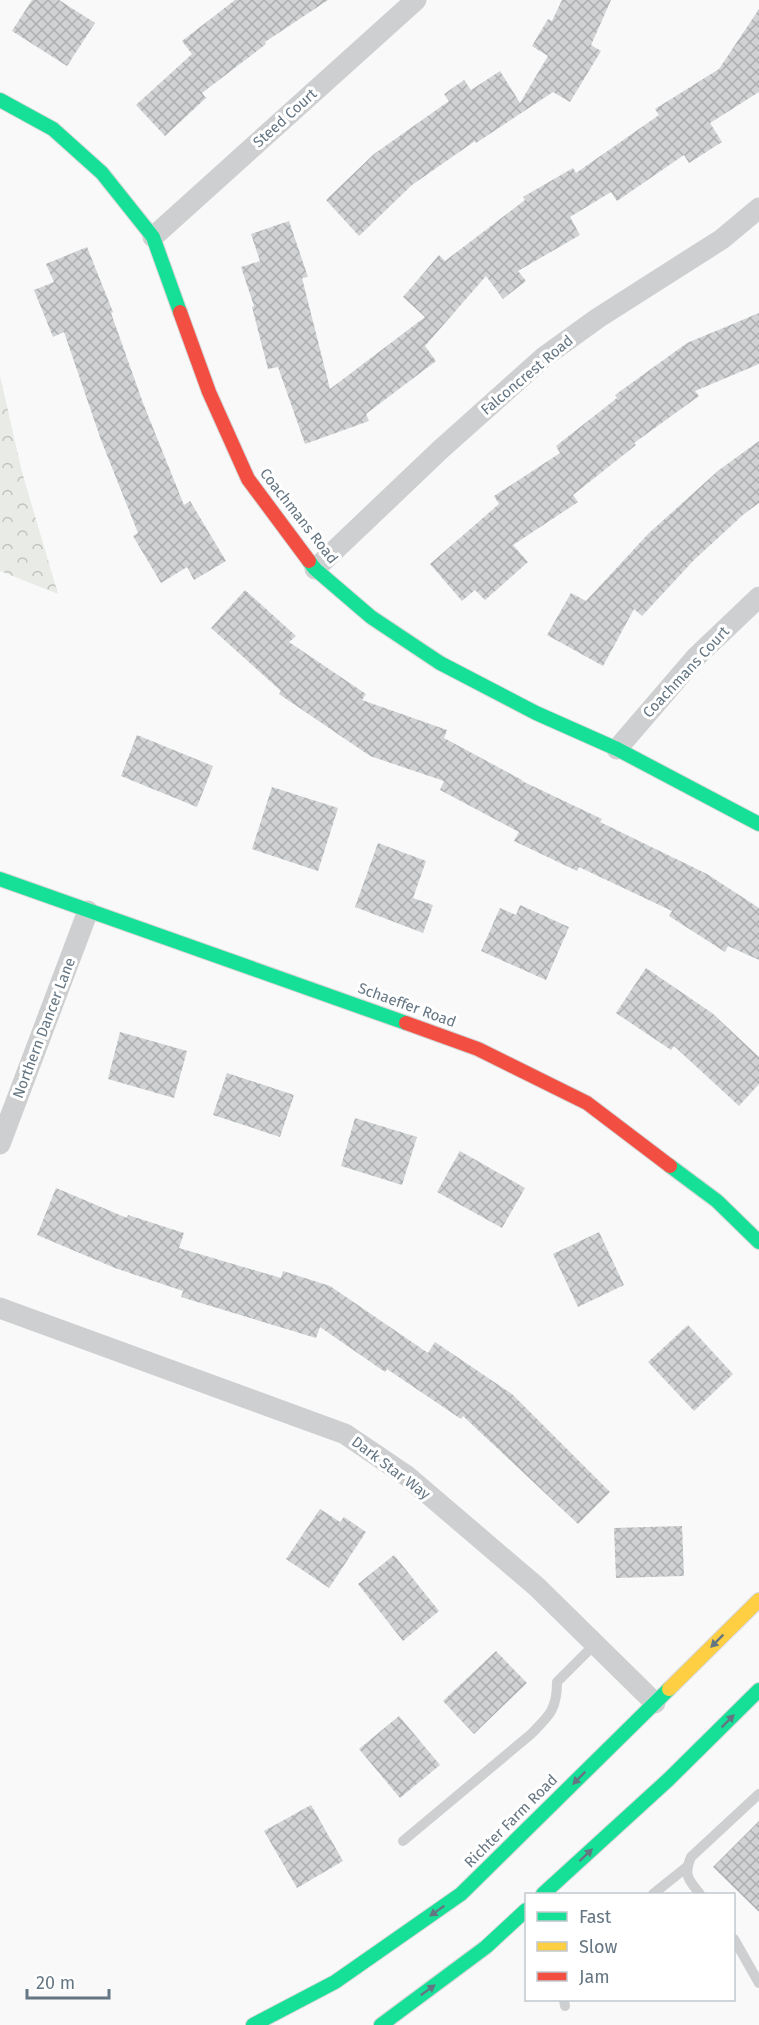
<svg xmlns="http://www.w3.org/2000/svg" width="759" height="2025" font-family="'Fira Sans',sans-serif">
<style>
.forest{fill:url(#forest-crowns)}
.building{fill:url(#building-cross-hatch)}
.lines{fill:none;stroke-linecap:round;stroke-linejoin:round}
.fast-casing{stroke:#d5d6d7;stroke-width:16}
.slow-casing{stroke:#d5d6d7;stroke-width:16}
.jam-casing{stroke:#d5d6d7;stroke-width:16}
.lane{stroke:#cecfd0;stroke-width:10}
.street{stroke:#cecfd0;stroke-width:21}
.fast{stroke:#16e098;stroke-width:14}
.slow{stroke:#ffcf43;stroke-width:14}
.jam{stroke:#f24e42;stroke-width:14}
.oneway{fill:#657683}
.labels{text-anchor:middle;stroke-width:6;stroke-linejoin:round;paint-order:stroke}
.street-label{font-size:15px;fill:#657683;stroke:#fff}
</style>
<defs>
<pattern id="forest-crowns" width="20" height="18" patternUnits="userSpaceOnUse" patternTransform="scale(1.5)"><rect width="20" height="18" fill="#e8ebe6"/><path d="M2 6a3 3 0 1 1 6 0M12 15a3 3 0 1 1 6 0" fill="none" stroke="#c0c3c0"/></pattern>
<pattern id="building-cross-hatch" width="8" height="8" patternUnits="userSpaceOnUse" patternTransform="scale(1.5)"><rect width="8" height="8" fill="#d0d2d3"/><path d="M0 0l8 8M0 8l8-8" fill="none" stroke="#acafb1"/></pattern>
</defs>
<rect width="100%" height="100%" fill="#f9f9f9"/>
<polygon class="forest" points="0,376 22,472 58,594 0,571"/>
<g class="building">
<polygon points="32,0 59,0 95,23 67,66 12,31"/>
<polygon points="235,0 328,0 265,42 266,44 202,93 206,98 165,136 136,105 192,54 182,41"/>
<polygon points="562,0 611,0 591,45 601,51 570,102 553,92 476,143 475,141 412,185 359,236 326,200 374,154 449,101 444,94 464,80 471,90 500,71 520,103 548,56 532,46 548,19 552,21"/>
<polygon points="759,9 759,92 710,123 722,142 689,163 684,155 617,201 611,192 570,217 580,235 518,271 526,281 503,299 486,276 425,346 436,361 366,414 369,421 305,444 278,367 268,369 252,307 254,306 241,267 260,261 251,234 289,221 308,277 302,278 330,389 425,317 403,297 439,255 445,261 525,200 523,197 573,168 576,173 659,115 655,109 719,69"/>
<polygon points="87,247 113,312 111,313 143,403 184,505 190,501 226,561 194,580 187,567 161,583 133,536 138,533 101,440 64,332 53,337 34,290 54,282 46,264"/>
<polygon points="759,313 759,364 695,391 699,396 634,443 636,445 573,495 578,502 513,545 528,562 485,600 475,590 462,601 430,564 499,504 494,496 560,453 556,446 617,398 615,395 687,343"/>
<polygon points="759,441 759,503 744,514 694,560 642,616 634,609 603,666 547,635 571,593 586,601 649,533 719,470"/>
<polygon points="245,590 296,636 289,642 366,694 362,700 447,730 444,738 522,780 522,781 602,819 600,822 707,874 759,908 759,960 728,946 725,952 669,916 672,911 579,867 577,871 514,841 519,832 440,790 444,781 370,756 279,694 281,691 211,628"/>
<polygon points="137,735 213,766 197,807 121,776"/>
<polygon points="272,787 338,808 318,871 252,849"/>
<polygon points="378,843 426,861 413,898 433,905 423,933 355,907"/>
<polygon points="520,905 569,927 546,980 481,951 500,908 516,915"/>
<polygon points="646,968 712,1013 759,1057 759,1084 739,1106 674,1046 671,1050 616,1013"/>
<polygon points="120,1032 187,1051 174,1098 108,1079"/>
<polygon points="227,1073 294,1095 280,1137 213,1115"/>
<polygon points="355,1118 417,1137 402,1185 341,1166"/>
<polygon points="460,1151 525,1188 502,1228 437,1192"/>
<polygon points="56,1188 127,1218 128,1215 184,1233 179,1248 281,1278 283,1271 330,1286 428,1353 435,1342 512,1394 610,1492 578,1524 463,1416 461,1419 387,1369 385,1372 320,1327 316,1338 181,1297 183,1291 115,1268 37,1235"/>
<polygon points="599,1232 624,1285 578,1307 553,1254"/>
<polygon points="688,1325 733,1374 694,1411 648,1362"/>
<polygon points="320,1509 340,1522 344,1517 366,1532 329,1588 286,1559"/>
<polygon points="682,1526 684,1576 616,1578 614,1528"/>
<polygon points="394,1555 439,1611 403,1641 358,1584"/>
<polygon points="496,1651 527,1683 474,1734 443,1701"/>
<polygon points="399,1716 440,1765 400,1798 359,1749"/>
<polygon points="311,1805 343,1861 297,1888 264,1831"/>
<polygon points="759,1821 759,1912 713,1867"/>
</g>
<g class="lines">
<g class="fast-casing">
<g id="fast">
<polyline points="0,100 53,129 102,173 153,237 180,312"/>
<polyline points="309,561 315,569 371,617 440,663 536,713 617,749 759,824"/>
<polyline points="0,879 406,1023"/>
<polyline points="670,1166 717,1201 759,1242"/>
<polyline points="543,1894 669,1779 759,1690"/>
<polyline points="253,2025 335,1982 461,1894 669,1689"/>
<polyline points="381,2025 486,1947 526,1910"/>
</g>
</g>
<g class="slow-casing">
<polyline id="slow" points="669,1689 759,1600"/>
</g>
<g class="jam-casing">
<g id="jam">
<polyline points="180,312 209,392 248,479 309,561"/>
<polyline points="406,1023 478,1049 587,1103 670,1166"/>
</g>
</g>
<g class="lane">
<path d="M 403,1841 L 530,1735 C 549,1716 557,1710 557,1682 L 595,1644"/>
<polyline points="653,1894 688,1866"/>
<path d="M 700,1894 C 689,1880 683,1876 691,1857 L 759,1794"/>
<polyline points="734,1939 759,1983"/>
<polyline points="564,2000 565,2006"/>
</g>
<g class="street">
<polyline points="153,237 416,0"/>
<polyline points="315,569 440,450 544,357 598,318 722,239 759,208"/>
<polyline points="617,749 696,657 759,597"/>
<polyline points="0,1144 88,911"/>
<polyline points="0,1308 345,1434 407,1476 537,1587 655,1703"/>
</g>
<use href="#fast" class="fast"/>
<use href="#slow" class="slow"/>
<use href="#jam" class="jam"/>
</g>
<defs><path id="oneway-solid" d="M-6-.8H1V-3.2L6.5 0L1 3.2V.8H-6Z" transform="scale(1.5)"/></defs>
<g class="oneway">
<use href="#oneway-solid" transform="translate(717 1641) rotate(135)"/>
<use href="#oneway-solid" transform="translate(728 1721) rotate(-45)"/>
<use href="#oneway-solid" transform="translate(579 1778) rotate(135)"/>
<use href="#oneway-solid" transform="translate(586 1855) rotate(-43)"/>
<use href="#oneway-solid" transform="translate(437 1911) rotate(145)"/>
<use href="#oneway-solid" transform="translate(428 1990) rotate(-36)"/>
</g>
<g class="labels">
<g class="street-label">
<text transform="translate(285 118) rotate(-42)" y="5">Steed Court</text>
<text transform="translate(527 375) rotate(-40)" y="5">Falconcrest Road</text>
<text transform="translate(299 516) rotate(52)" y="5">Coachmans Road</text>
<text transform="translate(686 672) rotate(-47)" y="5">Coachmans Court</text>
<text transform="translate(407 1005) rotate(20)" y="5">Schaeffer Road</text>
<text transform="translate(44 1028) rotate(-69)" y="5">Northern Dancer Lane</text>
<text transform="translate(391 1468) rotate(37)" y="5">Dark Star Way</text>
<text transform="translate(511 1821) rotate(-45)" y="5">Richter Farm Road</text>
</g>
</g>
<rect x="525" y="1893" width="210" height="108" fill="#ffffff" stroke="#c1c8cd" stroke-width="1.5"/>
<rect x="537" y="1912" width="30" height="9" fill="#16e098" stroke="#c1c8cd" stroke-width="1.5"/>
<text x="579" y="1923" font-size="18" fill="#657683">Fast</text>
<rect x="537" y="1942" width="30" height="9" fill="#ffcf43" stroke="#c1c8cd" stroke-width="1.5"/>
<text x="579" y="1953" font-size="18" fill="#657683">Slow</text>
<rect x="537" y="1972" width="30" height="9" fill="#f24e42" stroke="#c1c8cd" stroke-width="1.5"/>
<text x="579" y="1983" font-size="18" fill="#657683">Jam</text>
<path d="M27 1989v9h82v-9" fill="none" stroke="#657683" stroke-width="3"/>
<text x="36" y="1989" font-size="18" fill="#657683" stroke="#ffffff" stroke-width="4.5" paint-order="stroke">20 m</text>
</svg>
